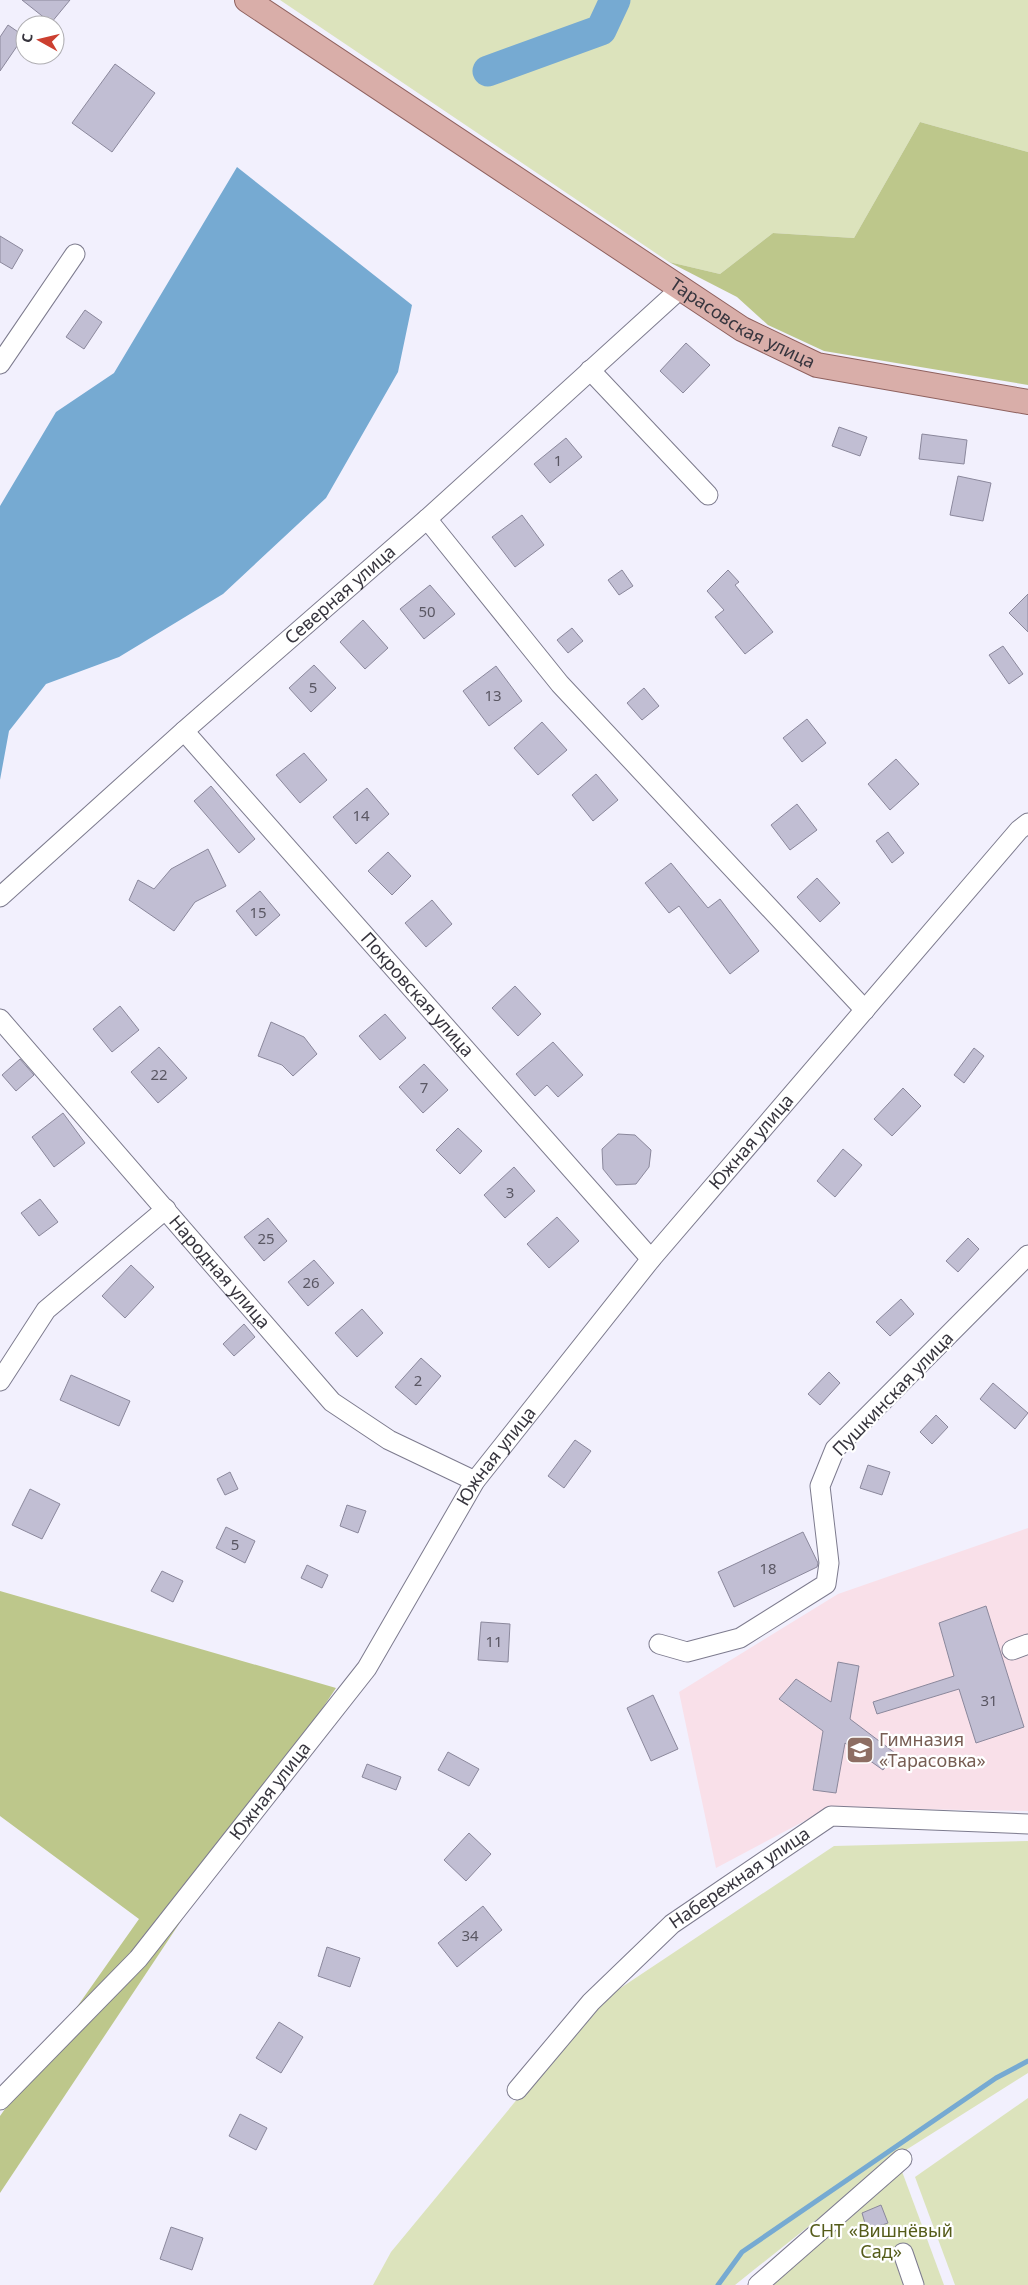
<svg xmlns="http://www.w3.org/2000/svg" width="1028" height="2285" font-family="'Noto Sans',sans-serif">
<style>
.education{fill:#f9e0e9}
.green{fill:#dce3bc}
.forest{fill:#bdc78b}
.water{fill:#76aad2}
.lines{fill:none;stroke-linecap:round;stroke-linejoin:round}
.stream{stroke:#76aad2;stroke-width:5}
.river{stroke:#76aad2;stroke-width:31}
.building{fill:#c1bed3;stroke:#8b889c}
.minor-casing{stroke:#7d7b8e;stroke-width:21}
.major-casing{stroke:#8f615e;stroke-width:26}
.minor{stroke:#fff;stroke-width:19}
.major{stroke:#d9aea9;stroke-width:24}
.labels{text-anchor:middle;stroke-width:4.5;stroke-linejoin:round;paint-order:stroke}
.number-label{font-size:15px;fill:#5a5763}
.street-label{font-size:18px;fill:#37353e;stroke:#fff}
.education-label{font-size:18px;fill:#785e54;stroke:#fff;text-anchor:start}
.park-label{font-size:18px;fill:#555c1a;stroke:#fff}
</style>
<rect width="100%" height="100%" fill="#f2f0fd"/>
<polygon class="education" points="1028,1528 1028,1811 829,1808 716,1868 679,1692 838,1594"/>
<g class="green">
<polygon points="280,0 1028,0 1028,152 920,122 854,238 773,233 720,274 669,262"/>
<polygon points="1028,1841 1028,2073 898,2155 735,2285 373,2285 391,2252 595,2005 834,1846"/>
<polygon points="1028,2098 1028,2285 955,2285 915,2177"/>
<polygon points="900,2166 944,2285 769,2285"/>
</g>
<g class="forest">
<polygon points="920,122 1028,152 1028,385 824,351 768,325 737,297 669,262 720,274 773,233 854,238"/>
<polygon points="0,1591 336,1688 0,2193 0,2116 139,1919 0,1816"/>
</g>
<polygon class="water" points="237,167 412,305 398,372 326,498 223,594 119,657 46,684 9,731 0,780 0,506 56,412 114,373"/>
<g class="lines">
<polyline class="stream" points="718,2285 742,2252 996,2078 1028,2061"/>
<polyline class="river" points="488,71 601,30 615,0"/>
</g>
<g class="building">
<polygon points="22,0 70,0 51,23"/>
<polygon points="8,25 24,36 0,71 0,37"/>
<polygon points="115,64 155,93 112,152 72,123"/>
<polygon points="0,236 23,250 12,269 0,262"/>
<polygon points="85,310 102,322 84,349 66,337"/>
<polygon points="686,343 710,365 683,393 660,371"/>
<polygon points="839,427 867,437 860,456 832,446"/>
<polygon points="922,434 967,440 964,464 919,459"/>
<polygon points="566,438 582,457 550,483 534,464"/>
<polygon points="958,476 991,483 983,521 950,515"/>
<polygon points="522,515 544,545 515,567 492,537"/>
<polygon points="622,570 633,586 619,595 608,580"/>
<polygon points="728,570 739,582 735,585 773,632 745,654 715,617 724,610 707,591"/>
<polygon points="430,585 455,614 424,639 400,609"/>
<polygon points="1028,594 1028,632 1009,613"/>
<polygon points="363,620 388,648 365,669 340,642"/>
<polygon points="572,628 583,641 568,653 557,640"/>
<polygon points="1003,646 1023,674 1009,684 989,655"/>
<polygon points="314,665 336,688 311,712 289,688"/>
<polygon points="496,666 522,701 489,726 463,691"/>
<polygon points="644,688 659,706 642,720 627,703"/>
<polygon points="807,719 826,743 802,762 783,738"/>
<polygon points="542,722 567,750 538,775 514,748"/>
<polygon points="304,753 327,780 300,803 276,775"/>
<polygon points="896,759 919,784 890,810 868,784"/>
<polygon points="596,774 618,800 593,821 572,795"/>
<polygon points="211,786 255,839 239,853 194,801"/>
<polygon points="367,788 389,814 356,844 333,817"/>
<polygon points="797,804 817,830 790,850 771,825"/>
<polygon points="888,832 904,853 892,863 876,841"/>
<polygon points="208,849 226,886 195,902 174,931 129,900 138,880 154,889 171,869"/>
<polygon points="388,852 411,876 392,895 368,871"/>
<polygon points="671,863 708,908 720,899 759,951 730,974 679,906 669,913 645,883"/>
<polygon points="817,878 840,903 820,922 797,897"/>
<polygon points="260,891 280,915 256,936 236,911"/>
<polygon points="432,900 452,924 426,947 405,923"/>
<polygon points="515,986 541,1014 518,1036 492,1008"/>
<polygon points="120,1006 139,1030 112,1052 93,1029"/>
<polygon points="385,1014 406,1038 380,1060 359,1036"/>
<polygon points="271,1022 304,1037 317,1054 293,1076 282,1065 258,1056"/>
<polygon points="553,1042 583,1075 558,1097 547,1085 535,1096 516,1074"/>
<polygon points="159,1047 187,1078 158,1103 131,1072"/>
<polygon points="974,1048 984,1056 964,1083 954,1075"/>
<polygon points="20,1059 34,1075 16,1091 2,1075"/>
<polygon points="424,1064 448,1090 423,1113 399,1087"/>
<polygon points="903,1088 921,1106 892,1136 874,1119"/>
<polygon points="63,1113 85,1143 54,1167 32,1137"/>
<polygon points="458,1128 482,1151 460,1174 436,1150"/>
<polygon points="618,1134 635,1135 651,1150 649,1167 636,1184 616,1185 603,1169 602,1149"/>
<polygon points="843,1149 862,1165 835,1197 817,1181"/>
<polygon points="514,1167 535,1191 505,1218 484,1195"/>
<polygon points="40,1199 58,1222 39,1236 21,1213"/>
<polygon points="557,1217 579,1241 549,1268 527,1244"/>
<polygon points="268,1218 287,1241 264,1261 244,1237"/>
<polygon points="968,1238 979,1249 958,1272 946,1261"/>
<polygon points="314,1260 334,1283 308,1306 288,1282"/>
<polygon points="131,1265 154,1287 125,1318 102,1296"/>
<polygon points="901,1299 914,1314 890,1336 876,1322"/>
<polygon points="362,1309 383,1333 357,1357 335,1333"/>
<polygon points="244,1324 255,1337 234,1356 223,1344"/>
<polygon points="421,1358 441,1376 416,1405 395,1387"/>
<polygon points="829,1372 840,1383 820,1405 808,1394"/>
<polygon points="71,1375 130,1401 119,1426 60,1400"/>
<polygon points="993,1383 1028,1413 1015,1429 980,1399"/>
<polygon points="936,1415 948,1427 932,1444 920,1432"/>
<polygon points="575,1440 591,1451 564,1488 548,1476"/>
<polygon points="868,1465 890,1472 882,1495 860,1488"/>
<polygon points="230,1472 238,1489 225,1495 217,1479"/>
<polygon points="30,1489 60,1504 42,1539 12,1525"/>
<polygon points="347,1505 366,1511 358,1533 340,1526"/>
<polygon points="226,1527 255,1541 245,1563 216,1548"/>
<polygon points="803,1532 818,1563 817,1567 734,1607 718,1572"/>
<polygon points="307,1565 328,1575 322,1588 301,1578"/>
<polygon points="162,1571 183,1581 173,1602 151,1591"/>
<polygon points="986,1606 1024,1727 976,1743 959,1689 877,1714 873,1702 954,1676 939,1623"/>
<polygon points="481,1622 510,1624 508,1662 478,1660"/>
<polygon points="838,1662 859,1666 850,1719 895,1753 883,1770 845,1743 836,1793 813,1790 823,1731 779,1699 796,1679 831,1702"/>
<polygon points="653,1695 678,1749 651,1761 627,1708"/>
<polygon points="448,1752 479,1769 469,1786 438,1770"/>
<polygon points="367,1764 401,1777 396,1790 362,1777"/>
<polygon points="469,1833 491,1854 466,1881 444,1860"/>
<polygon points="483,1906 502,1930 457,1967 438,1943"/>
<polygon points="327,1947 360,1958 350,1987 318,1976"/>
<polygon points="279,2022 303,2037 281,2073 256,2058"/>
<polygon points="240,2114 267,2128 256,2150 229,2136"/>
<polygon points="881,2205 888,2223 867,2230 862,2213"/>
<polygon points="171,2227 203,2238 192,2270 160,2259"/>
</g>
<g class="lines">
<g class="minor-casing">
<g id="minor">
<polyline points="0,364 75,254"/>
<polyline points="590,370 708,495"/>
<polyline points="427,519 560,684 865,1010"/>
<path id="s1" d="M 184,731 L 651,1259"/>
<path id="s2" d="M 0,897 L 184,731 L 427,519 L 679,290"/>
<path id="s3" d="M 0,1019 L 332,1402 L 389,1440 L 475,1481"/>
<polyline points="0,1381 46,1310 166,1209"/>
<polyline points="659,1644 687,1652 740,1638 826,1584 829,1563 820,1486 835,1449 1028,1255"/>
<polyline points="1012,1650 1028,1644"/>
<path id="s4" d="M 517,2090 L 591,2002 L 672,1924 L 831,1816 L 1028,1824"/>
<path id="s5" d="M 0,2100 L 138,1959 L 367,1668 L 475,1481 L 651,1259 L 1019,830 L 1028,823"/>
<polyline points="903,2253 914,2285"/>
<polyline points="758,2285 902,2159"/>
</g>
</g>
<g class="major-casing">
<g id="major">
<path id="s6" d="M 247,0 L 742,329 L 817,365 L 1028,402"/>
</g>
</g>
<use href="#minor" class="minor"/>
<use href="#major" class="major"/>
</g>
<defs>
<g id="school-square" transform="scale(1.4375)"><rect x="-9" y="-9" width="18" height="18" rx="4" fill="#8d6e63" stroke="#fff"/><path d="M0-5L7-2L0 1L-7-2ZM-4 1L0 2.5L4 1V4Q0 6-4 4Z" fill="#fff"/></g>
</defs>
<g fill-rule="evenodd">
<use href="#school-square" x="860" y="1750"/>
</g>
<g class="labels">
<g class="number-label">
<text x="558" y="466">1</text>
<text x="427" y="617">50</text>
<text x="313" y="693">5</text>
<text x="493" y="701">13</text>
<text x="361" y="821">14</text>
<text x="258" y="918">15</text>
<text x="159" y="1080">22</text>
<text x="424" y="1093">7</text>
<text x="510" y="1198">3</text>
<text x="266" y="1244">25</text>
<text x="311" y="1288">26</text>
<text x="418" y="1386">2</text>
<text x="235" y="1550">5</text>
<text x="768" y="1574">18</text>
<text x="494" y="1647">11</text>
<text x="989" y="1706">31</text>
<text x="470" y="1941">34</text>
</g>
<g class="street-label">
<text dy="6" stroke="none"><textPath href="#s6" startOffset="592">Тарасовская улица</textPath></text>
<text dy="6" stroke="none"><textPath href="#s2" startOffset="455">Северная улица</textPath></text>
<text dy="6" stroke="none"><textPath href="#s1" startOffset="352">Покровская улица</textPath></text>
<text dy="6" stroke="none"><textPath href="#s5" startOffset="1221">Южная улица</textPath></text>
<text dy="6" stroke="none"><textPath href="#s3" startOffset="335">Народная улица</textPath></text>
<text transform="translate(893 1394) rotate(-46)" y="6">Пушкинская улица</text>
<text dy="6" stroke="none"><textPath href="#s5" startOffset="816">Южная улица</textPath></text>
<text dy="6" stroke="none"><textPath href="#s5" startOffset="411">Южная улица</textPath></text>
<text dy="6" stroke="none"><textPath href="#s4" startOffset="309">Набережная улица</textPath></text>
</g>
<g class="education-label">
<text x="879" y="1746">Гимназия<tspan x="879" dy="21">«Тарасовка»</tspan></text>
</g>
<g class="park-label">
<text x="881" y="2237">СНТ «Вишнёвый<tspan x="881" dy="21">Сад»</tspan></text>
</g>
</g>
<g transform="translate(40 40) rotate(278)"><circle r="24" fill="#ffffff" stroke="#afaeb2"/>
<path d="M0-4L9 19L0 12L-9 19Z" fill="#cc3f30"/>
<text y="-8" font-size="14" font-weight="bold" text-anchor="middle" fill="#37353e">С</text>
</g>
</svg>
